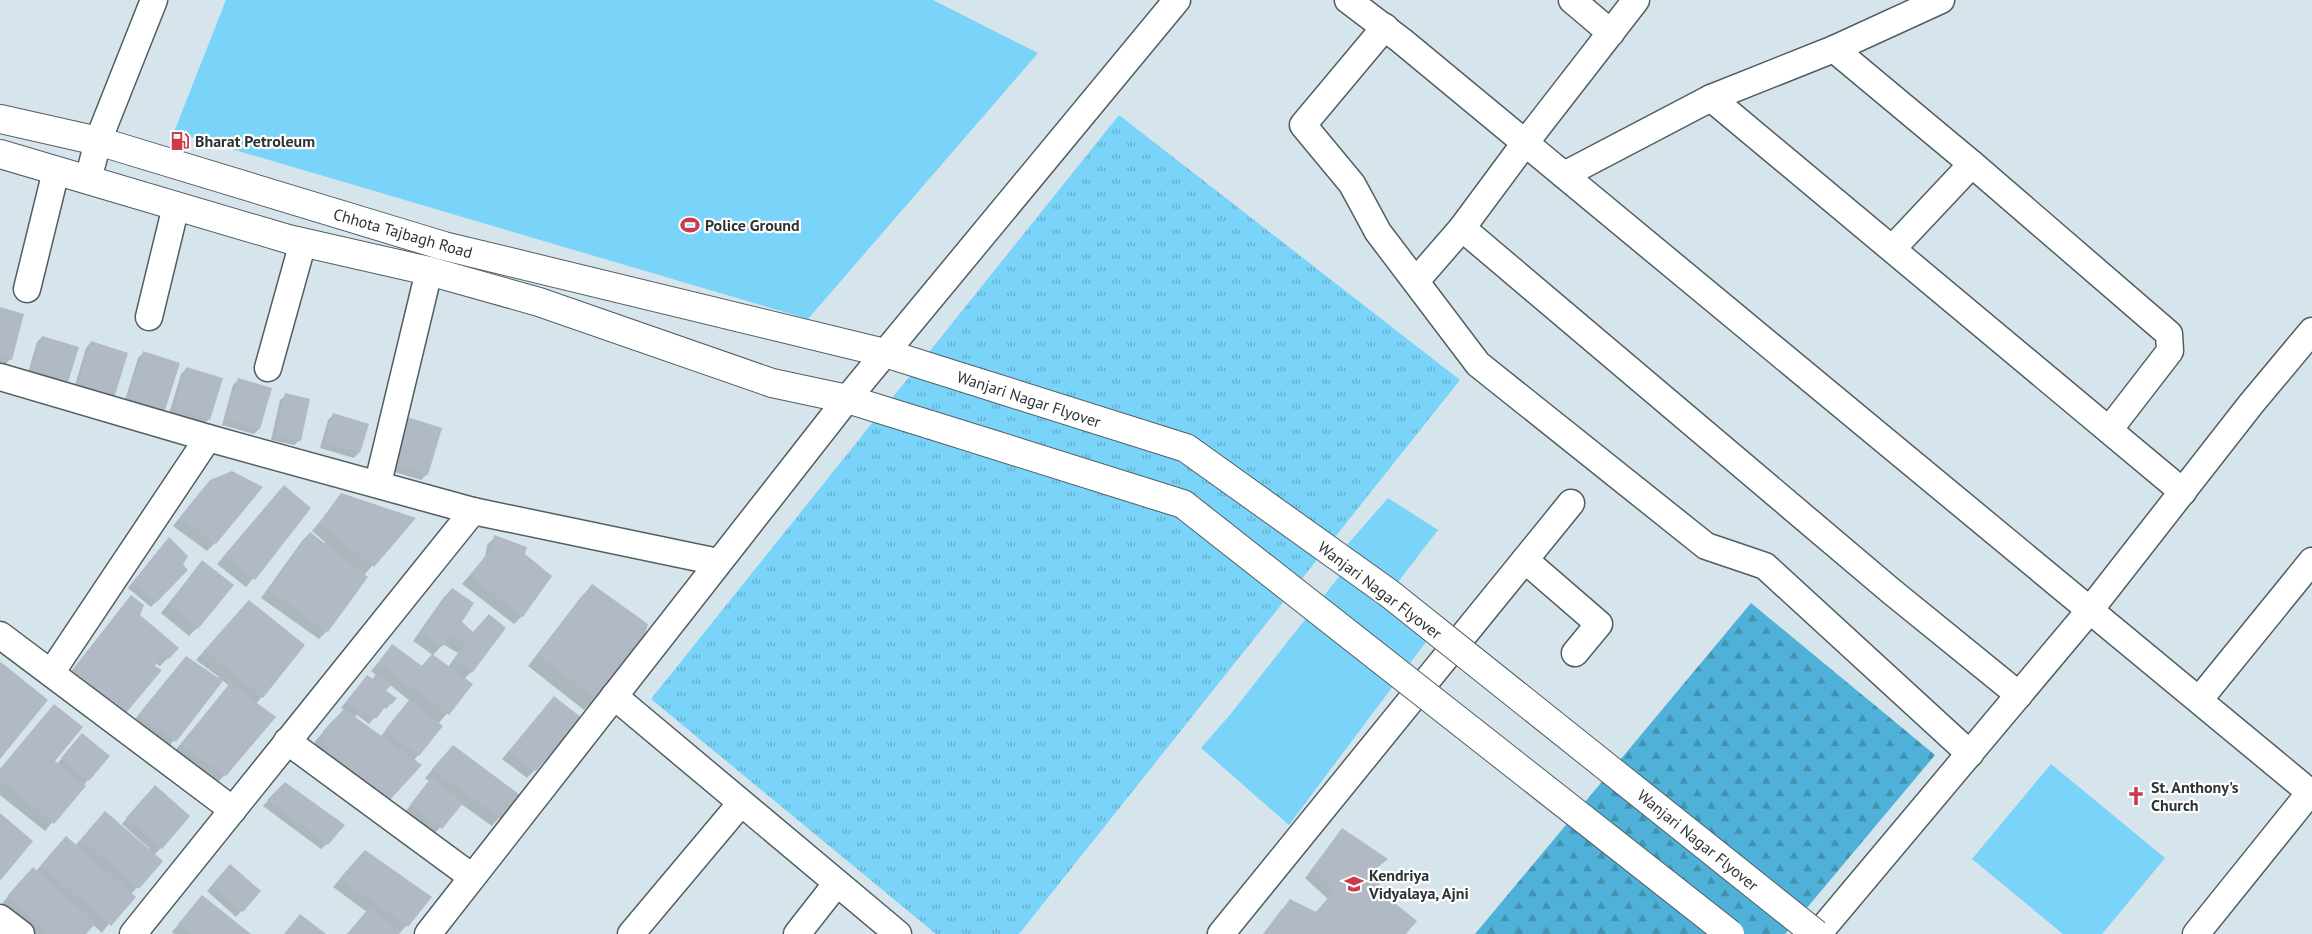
<svg xmlns="http://www.w3.org/2000/svg" width="2312" height="934" font-family="'PT Sans',sans-serif">
<style>
.grass{fill:url(#grass-tufts)}
.forest{fill:url(#forest-firs)}
.park{fill:#7ad3f8}
.shadow{fill:#0003;fill-rule:evenodd}
.building{fill:#b1b9c5}
.lines{fill:none;stroke-linecap:round;stroke-linejoin:round}
.minor-casing{stroke:#515e64;stroke-width:29}
.major-casing{stroke:#515e64;stroke-width:30}
.minor{stroke:#fff;stroke-width:26}
.major{stroke:#fff;stroke-width:28}
.major-bridge-casing{stroke:#515e64;stroke-width:30;stroke-linecap:butt}
.major-bridge{stroke:#fff;stroke-width:28}
.labels{text-anchor:middle;stroke-width:4.5;stroke-linejoin:round;paint-order:stroke}
.poi-label{font-size:16px;font-weight:bold;fill:#2e3436;stroke:#fff;text-anchor:start}
.street-label{font-size:16px;fill:#2e3436;stroke:#fff}
</style>
<defs>
<pattern id="grass-tufts" width="24" height="20" patternUnits="userSpaceOnUse" patternTransform="scale(1.25)"><rect width="24" height="20" fill="#7ad3f8"/><path d="M3 7l-1-3M5 7V3M7 7l1-3M15 17l-1-3M17 17v-4M19 17l1-3" fill="none" stroke="#64acca"/></pattern>
<pattern id="forest-firs" width="22" height="20" patternUnits="userSpaceOnUse" patternTransform="scale(1.25)"><rect width="22" height="20" fill="#4fb1d8"/><path d="M5 1l3.5 6h-7zM16 11l3.5 6h-7z" fill="#4291b0"/></pattern>
</defs>
<rect width="100%" height="100%" fill="#d6e5ec"/>
<polygon class="grass" points="1119,115 1460,380 1019,934 936,934 651,699"/>
<polygon class="forest" points="1751,603 1935,755 1785,934 1475,934"/>
<g class="park">
<polygon points="226,0 933,0 1038,53 808,319 174,132"/>
<polygon points="1388,498 1438,530 1385,599 1429,638 1289,825 1201,748 1229,716 1349,564 1340,553"/>
<polygon points="2051,764 2165,858 2102,934 2063,934 1972,859"/>
</g>
<g class="shadow">
<polygon points="0,308 10,359 5,365 0,363"/>
<polygon points="42,337 67,381 61,387 27,376 37,342"/>
<polygon points="91,342 113,398 73,392 86,348"/>
<polygon points="143,353 164,409 159,414 124,403 138,358"/>
<polygon points="187,368 209,419 204,424 169,414 181,374"/>
<polygon points="238,380 259,429 254,434 222,425 233,385"/>
<polygon points="286,395 300,440 294,445 271,440 280,400"/>
<polygon points="334,414 359,452 354,458 320,448 328,420"/>
<polygon points="441,428 427,474 421,480 385,469"/>
<polygon points="284,486 309,508 246,587 217,564"/>
<polygon points="202,490 215,543 207,551 173,526"/>
<polygon points="342,495 414,519 364,575 327,631 319,639 261,598 302,541 310,533 324,544 325,542 312,531"/>
<polygon points="495,537 524,555 522,616 514,624 462,584 485,557 487,545"/>
<polygon points="164,544 186,570 151,607 128,588"/>
<polygon points="202,561 197,628 189,636 161,613"/>
<polygon points="592,586 595,699 584,710 528,666 581,597"/>
<path d="M 452,589 L 460,623 L 473,634 L 471,672 L 464,679 L 471,685 L 438,724 L 389,799 L 381,807 L 316,753 L 315,741 L 345,710 L 341,708 L 362,682 L 372,680 L 376,675 L 371,671 L 392,646 L 421,667 L 432,656 L 448,667 L 458,653 L 443,644 L 433,655 L 413,641 L 444,597 ZM 390,685 L 410,701 L 380,737 L 354,718 L 357,715 L 369,724 L 383,707 L 386,709 L 391,703 L 384,692 Z"/>
<polygon points="131,596 139,615 168,658 160,666 155,663 125,712 117,720 65,679"/>
<polygon points="241,609 303,645 256,704 225,775 217,783 173,753 229,686 222,680 167,749 131,724 186,658 217,679 219,677 196,660"/>
<polygon points="554,698 535,770 527,778 502,759"/>
<polygon points="54,705 53,761 57,764 77,740 88,780 45,831 0,795 0,769"/>
<polygon points="445,755 518,795 492,826 461,804 435,833 406,811 429,781 425,778"/>
<polygon points="285,783 327,844 321,849 263,806"/>
<polygon points="150,792 161,848 154,855 161,861 131,894 102,933 93,925 84,934 32,934 0,906 25,877 36,871 58,846 75,846 97,821 149,850 150,849 122,824"/>
<polygon points="1342,829 1378,867 1371,873 1374,888 1405,934 1263,934 1282,909 1315,913 1328,899 1305,878"/>
<polygon points="357,860 430,898 399,934 347,934 367,912 333,887"/>
<polygon points="225,871 259,891 236,917 207,891"/>
<polygon points="202,897 249,934 174,934 172,932"/>
</g>
<g class="building">
<polygon points="0,307 24,314 12,360 0,357"/>
<polygon points="42,336 79,347 68,382 31,370"/>
<polygon points="91,341 128,353 114,398 77,387"/>
<polygon points="143,351 180,363 165,410 128,398"/>
<polygon points="186,367 223,378 210,420 174,409"/>
<polygon points="238,378 272,388 260,429 226,420"/>
<polygon points="285,393 310,399 301,441 276,435"/>
<polygon points="333,413 369,424 360,453 325,442"/>
<polygon points="404,416 442,428 428,475 390,463"/>
<polygon points="232,471 263,487 216,544 180,517 210,480"/>
<polygon points="284,485 311,508 255,580 224,556"/>
<polygon points="341,493 416,518 374,567 319,523"/>
<polygon points="310,532 368,577 328,632 269,590"/>
<polygon points="494,535 527,547 525,554 552,576 523,617 470,576 492,547"/>
<polygon points="169,537 188,556 183,565 188,570 157,602 132,583"/>
<polygon points="202,560 234,585 198,629 169,605"/>
<polygon points="592,584 648,624 643,641 596,700 538,655"/>
<polygon points="452,588 474,603 462,622 473,632 489,614 506,628 472,673 454,660 465,644 451,636 442,647 421,633"/>
<polygon points="131,595 144,605 140,615 179,648 169,659 162,654 155,666 162,670 126,713 72,671"/>
<polygon points="249,600 305,645 263,698 204,651"/>
<polygon points="392,644 422,666 432,654 473,684 449,715 378,663"/>
<polygon points="186,656 223,681 176,742 138,715"/>
<polygon points="1,662 48,700 0,759 0,663"/>
<polygon points="367,675 373,679 375,675 391,685 386,691 397,698 392,704 389,702 376,719 363,710 360,713 346,702"/>
<polygon points="230,683 276,717 226,776 180,745"/>
<polygon points="554,696 582,718 536,771 509,751"/>
<polygon points="409,700 443,726 419,756 385,730"/>
<polygon points="54,704 83,727 55,761 86,786 54,824 0,780 0,769"/>
<polygon points="344,709 422,765 390,800 328,752 324,744 323,731"/>
<polygon points="82,733 110,756 89,781 61,758"/>
<polygon points="453,745 520,795 501,819 432,769"/>
<polygon points="431,778 464,802 442,829 410,805"/>
<polygon points="285,782 345,825 328,845 267,800"/>
<polygon points="155,785 190,816 162,849 126,818"/>
<polygon points="105,811 163,861 139,889 81,839"/>
<polygon points="0,813 33,841 0,881"/>
<polygon points="1342,828 1388,859 1372,872 1383,880 1376,888 1417,921 1406,934 1264,934 1290,899 1316,912 1335,890 1312,869"/>
<polygon points="66,836 136,897 111,926 41,865"/>
<polygon points="365,850 432,897 408,927 340,878"/>
<polygon points="230,864 261,891 243,912 212,885"/>
<polygon points="33,867 96,923 86,934 49,934 7,896"/>
<polygon points="202,895 251,934 193,934 179,923"/>
<polygon points="369,908 401,931 398,934 347,934"/>
<polygon points="300,914 326,934 284,934"/>
</g>
<g class="lines">
<g class="minor-casing">
<g id="minor">
<polyline points="1348,0 1402,41 2312,794"/>
<polyline points="1572,0 1611,33"/>
<polyline points="1385,27 1303,125 1352,184 1378,232 1478,364 1706,546 1765,566 1970,754"/>
<polyline points="1834,49 1972,164 2169,334 2170,351 2109,430"/>
<polyline points="1711,98 1834,49 1941,0"/>
<polyline points="1564,175 1711,98 2183,492"/>
<polyline points="88,180 98,141 154,0"/>
<polyline points="1462,228 1525,143 1636,0"/>
<polyline points="1893,248 1972,164"/>
<polyline points="1416,281 1462,228 1891,591 2019,695"/>
<polyline points="27,289 56,171"/>
<polyline points="149,317 176,206"/>
<polyline points="268,368 303,242"/>
<polyline points="0,377 208,438 473,511 133,934"/>
<polyline points="378,483 429,271"/>
<polyline points="473,511 718,562"/>
<polyline points="1525,560 1599,624 1575,653"/>
<polyline points="0,635 233,810"/>
<polyline points="51,673 208,438"/>
<polyline points="614,696 898,934"/>
<polyline points="2199,700 2312,561"/>
<polyline points="287,741 472,877"/>
<polyline points="0,918 21,934"/>
<polyline points="428,934 847,399 1177,0"/>
<polyline points="631,934 741,803"/>
<polyline points="797,934 837,883"/>
<polyline points="1221,934 1571,503"/>
<polyline points="1818,934 2090,610 2251,404 2312,331"/>
<polyline points="2196,934 2312,790"/>
</g>
</g>
<g class="major-casing">
<g id="major">
<polyline points="0,119 98,141 444,246 885,353 964,378"/>
<polyline points="0,154 288,239 429,271 539,302 772,383 847,399 931,425"/>
</g>
</g>
<use href="#minor" class="minor"/>
<use href="#major" class="major"/>
<g class="major-bridge-casing">
<g id="major-bridge">
<polyline points="964,378 1186,448 1390,594 1816,934"/>
<polyline points="931,425 1183,504 1730,934"/>
</g>
</g>
<use href="#major-bridge" class="major-bridge"/>
</g>
<defs>
<g id="fuel-bare" transform="scale(1.5)"><path d="M-5.5-6h7V0h2V4h1.3V-2.5L3-4.5l.8-.8L6-3V5H2.5V1h-1V6h-7ZM-4.2-4.7v3.2H.2V-4.7Z" fill="#cb3b4a" stroke="#fff" stroke-width="2.5" paint-order="stroke"/></g>
<g id="stadium-bare" transform="scale(1.5)"><path d="M0-5a6.5 5 0 1 0 0 10a6.5 5 0 1 0 0-10ZM-3.5-1.8h7v3.6h-7Z" fill="#cb3b4a" stroke="#fff" stroke-width="2.5" paint-order="stroke"/></g>
<g id="church-bare" transform="scale(1.5)"><path d="M-1.2-6h2.4v3.5h3.3v2.4h-3.3V6h-2.4V-.1h-3.3v-2.4h3.3Z" fill="#cb3b4a" stroke="#fff" stroke-width="2.5" paint-order="stroke"/></g>
<g id="school-bare" transform="scale(1.5)"><path d="M0-5L7-2L0 1L-7-2ZM-4 1L0 2.5L4 1V4Q0 6-4 4Z" fill="#cb3b4a" stroke="#fff" stroke-width="2.5" paint-order="stroke"/></g>
</defs>
<g fill-rule="evenodd">
<use href="#fuel-bare" x="180" y="141"/>
<use href="#stadium-bare" x="690" y="225"/>
<use href="#church-bare" x="2136" y="796"/>
<use href="#school-bare" x="1354" y="884"/>
</g>
<g class="labels">
<g class="poi-label">
<text x="195" y="147">Bharat Petroleum</text>
<text x="705" y="231">Police Ground</text>
<text x="2151" y="793">St. Anthony's<tspan x="2151" dy="18">Church</tspan></text>
<text x="1369" y="881">Kendriya<tspan x="1369" dy="18">Vidyalaya, Ajni</tspan></text>
</g>
<g class="street-label">
<text transform="translate(403 233) rotate(16)" y="6">Chhota Tajbagh Road</text>
<text transform="translate(1029 399) rotate(18)" y="6">Wanjari Nagar Flyover</text>
<text transform="translate(1380 590) rotate(37)" y="6">Wanjari Nagar Flyover</text>
<text transform="translate(1698 840) rotate(39)" y="6">Wanjari Nagar Flyover</text>
</g>
</g>
</svg>
